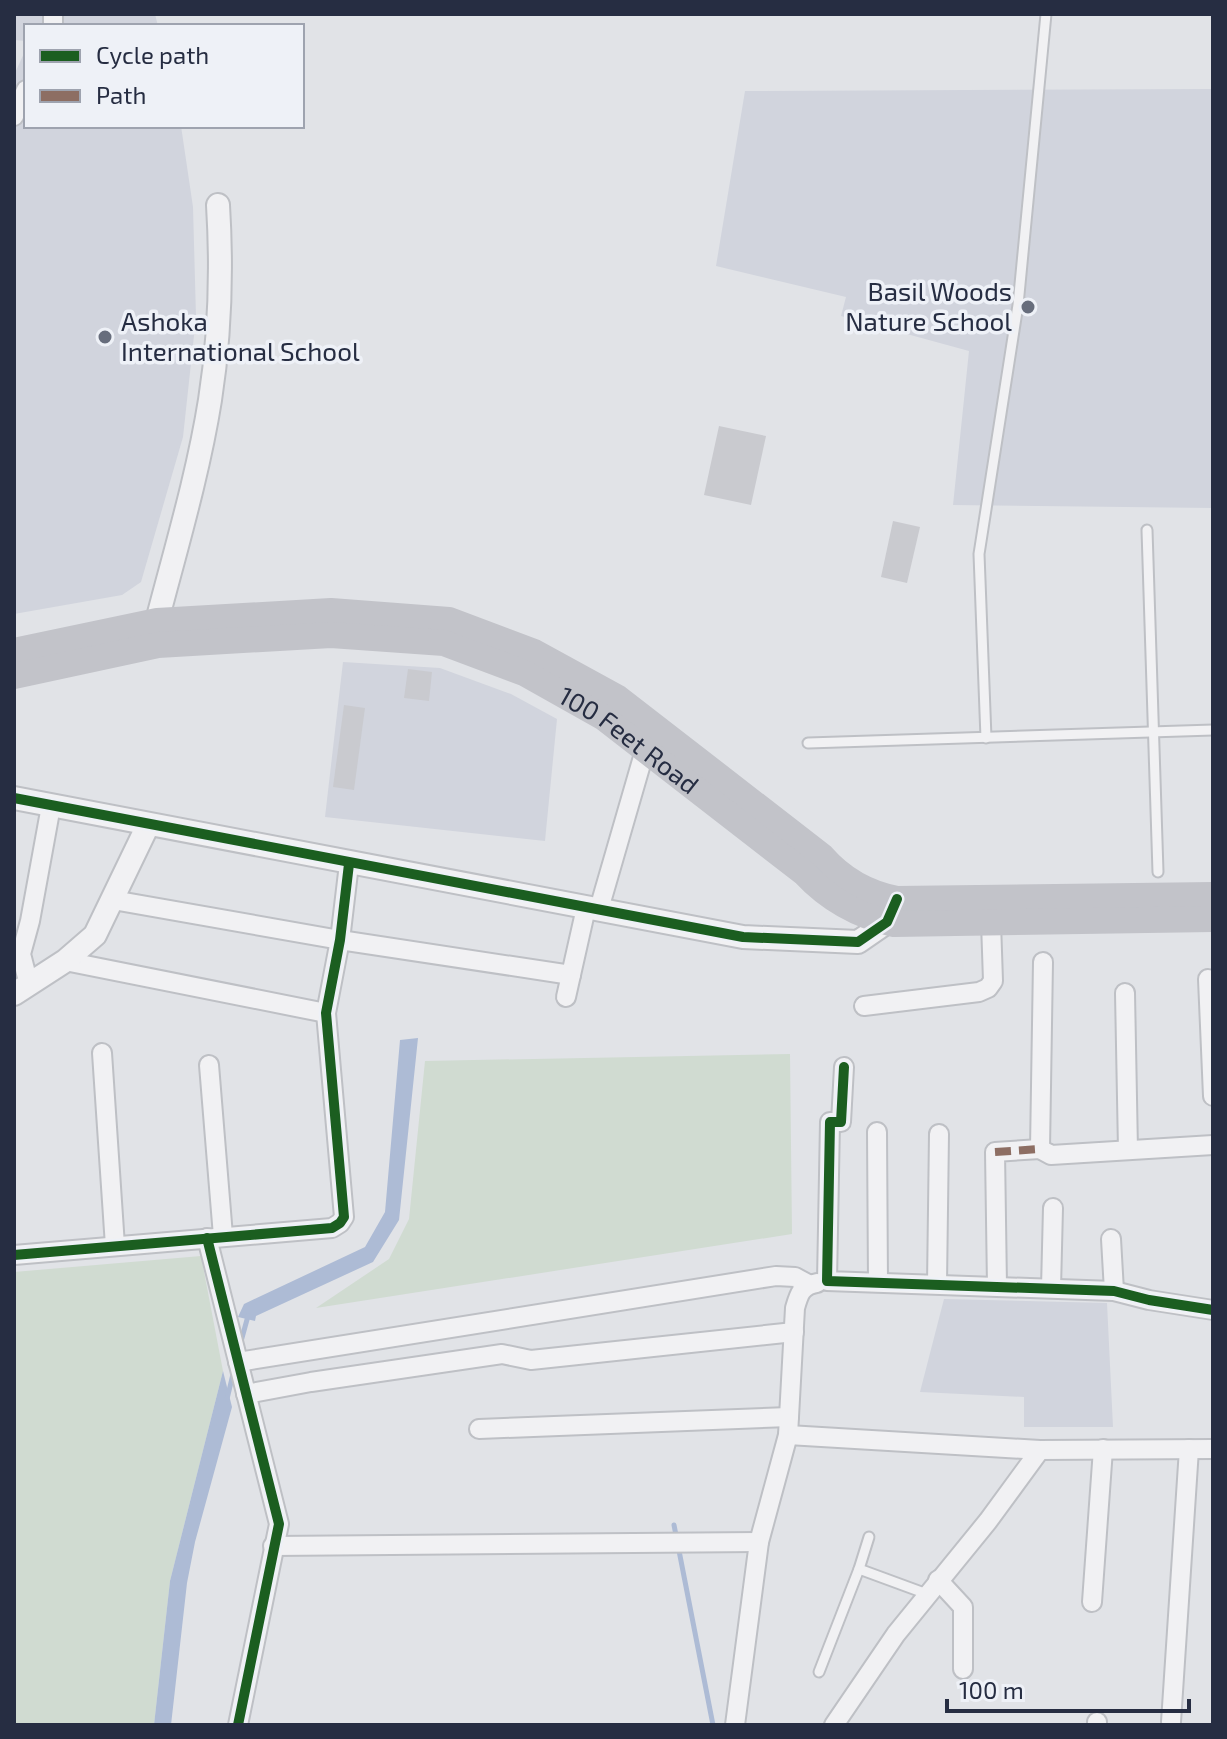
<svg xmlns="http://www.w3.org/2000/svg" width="1227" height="1739" font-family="'Exo 2',sans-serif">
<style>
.built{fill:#d1d4dd}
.green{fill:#d0dbd1}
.water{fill:#adbbd5}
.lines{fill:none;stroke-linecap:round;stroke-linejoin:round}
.stream{stroke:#adbbd5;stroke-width:5}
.building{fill:#c9cacf}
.service-casing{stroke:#bec0c5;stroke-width:13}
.minor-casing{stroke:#bec0c5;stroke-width:22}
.tertiary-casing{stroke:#bec0c5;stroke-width:26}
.service{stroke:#f1f1f3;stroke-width:9}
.minor{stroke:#f1f1f3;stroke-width:18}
.tertiary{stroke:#f1f1f3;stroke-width:22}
.secondary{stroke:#c2c3c9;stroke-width:26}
.quiet{stroke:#8d6e63;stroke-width:8;stroke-dasharray:16 8;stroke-linecap:butt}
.cycleway-casing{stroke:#eef1f7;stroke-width:15}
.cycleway{stroke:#1b5e20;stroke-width:10}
.poi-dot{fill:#676d7c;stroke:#eef1f7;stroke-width:3}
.labels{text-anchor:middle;stroke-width:7;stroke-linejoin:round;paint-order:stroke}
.poi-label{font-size:26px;fill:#262d42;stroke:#eef1f7;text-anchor:end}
.street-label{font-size:26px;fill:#262d42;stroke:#eef1f7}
</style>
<rect width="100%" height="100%" fill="#e1e3e7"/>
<g class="built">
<polygon points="14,14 155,14 158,26 26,26 26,41 14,40"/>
<polygon points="26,49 26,126 181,126 193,207 196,317 183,437 141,582 122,595 14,614 14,75"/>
<polygon points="1213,89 1213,508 953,505 969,351 841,316 846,297 716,266 745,91"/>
<polygon points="343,662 440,668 511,694 557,719 545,841 325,817"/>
<polygon points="944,1299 1107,1303 1113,1427 1024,1427 1024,1397 920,1392"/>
</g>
<g class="green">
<polygon points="790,1054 792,1234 316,1308 389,1259 409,1219 425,1061"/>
<polygon points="201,1256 223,1371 170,1581 154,1725 14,1725 14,1272"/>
</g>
<g class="water">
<polygon points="418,1038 399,1220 373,1262 256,1316 255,1321 238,1317 244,1304 365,1247 385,1212 400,1040"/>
<polygon points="223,1371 232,1407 195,1542 187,1583 171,1725 154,1725 170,1581"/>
</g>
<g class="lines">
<g class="stream">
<polyline points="240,1345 248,1316"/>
<polyline points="227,1399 234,1370"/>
<polyline points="674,1525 713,1725"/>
</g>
</g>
<g class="building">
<polygon points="719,426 766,436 751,505 704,495"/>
<polygon points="893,521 920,527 907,583 881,577"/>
<polygon points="408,669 432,672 429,701 404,698"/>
<polygon points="344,705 365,708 354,790 333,787"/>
</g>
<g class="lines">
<g class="service-casing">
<g id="service">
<polyline points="1147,530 1158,872"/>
<polyline points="986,738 979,554 1018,305 1046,14"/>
<polyline points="808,743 1213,730"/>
<polyline points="869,1537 859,1569 927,1594"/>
<polyline points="819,1672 859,1569"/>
</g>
</g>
<g class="minor-casing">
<g id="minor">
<polyline points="53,26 53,14"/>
<polyline points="14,116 26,90"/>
<polyline points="113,900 340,940 571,975"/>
<polyline points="599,909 645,750"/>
<polyline points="65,961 326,1013"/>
<polyline points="1043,962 1040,1149 1051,1155 1213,1145"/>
<polyline points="1208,979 1213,1096"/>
<polyline points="29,985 21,954 30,921 51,806"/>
<polyline points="1125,993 1128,1150"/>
<polyline points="566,997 586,908"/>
<polyline points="864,1006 979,992 988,988 993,981 991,922"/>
<polyline points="102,1053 115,1246"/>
<polyline points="209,1065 223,1236"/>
<polyline points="844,1067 841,1122 830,1122 827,1281 1114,1291 1149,1300 1213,1310"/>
<polyline points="877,1132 878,1282"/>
<polyline points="207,1238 279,1524 238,1725"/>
<polyline points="1111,1239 1114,1291"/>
<polyline points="14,1255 332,1228 340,1223 344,1217 326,1013 340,940 349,864"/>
<polyline points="937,1284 939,1134"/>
<polyline points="997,1286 995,1152 1040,1149"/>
<polyline points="1051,1288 1053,1208"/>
<polyline points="238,1362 776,1276 795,1277 808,1284"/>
<polyline points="246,1394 311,1382 502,1354 531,1360 794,1332"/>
<polyline points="479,1429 789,1417"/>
<polyline points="788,1435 1040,1450 1213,1449"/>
<polyline points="273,1546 759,1542"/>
<polyline points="938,1580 963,1607 963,1669"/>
<polyline points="1092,1602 1103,1449"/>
<polyline points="1171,1722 1189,1449"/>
<path d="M 735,1725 L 759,1542 L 788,1435 L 795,1308 C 799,1294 801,1286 817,1283"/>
<polyline points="834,1725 896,1634 988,1521 1040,1450"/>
<polyline points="1097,1725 1097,1722"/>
</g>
</g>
<g class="tertiary-casing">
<g id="tertiary">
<path d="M 158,637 L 157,621 C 176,548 198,475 210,400 C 220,336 222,270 218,205"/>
<polyline points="14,798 743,937 858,942 887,922 891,913"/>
<polyline points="14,994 65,961 95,935 148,825"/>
</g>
</g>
<use href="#service" class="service"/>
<use href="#minor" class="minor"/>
<use href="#tertiary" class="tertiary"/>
<g class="secondary">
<path d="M 14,651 L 157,621 L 331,611 L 449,620 L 534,652 L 618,698 L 822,856 C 842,879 866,893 897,899 L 1213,895"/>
<path id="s1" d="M 14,676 L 158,645 L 331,635 L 444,643 L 524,673 L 604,718 L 804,873 C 829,900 858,916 894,924 L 1213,919"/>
</g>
<polyline class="quiet" points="995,1152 1040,1149"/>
<g class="cycleway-casing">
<g id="cycleway">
<polyline points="14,798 743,937 858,942 887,922 897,899"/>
<polyline points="844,1067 841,1122 830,1122 827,1281 1114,1291 1149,1300 1213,1310"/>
<polyline points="207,1238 279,1524 238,1725"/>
<polyline points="14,1255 332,1228 340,1223 344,1217 326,1013 340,940 349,864"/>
</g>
</g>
<use href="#cycleway" class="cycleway"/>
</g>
<g class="poi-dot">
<circle cx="1028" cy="307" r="8"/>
<circle cx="105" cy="337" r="8"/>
</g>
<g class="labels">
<g class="poi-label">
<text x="1012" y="301">Basil Woods<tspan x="1012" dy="30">Nature School</tspan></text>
<text x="121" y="331" text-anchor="start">Ashoka<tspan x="121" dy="30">International School</tspan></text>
</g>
<g class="street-label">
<text dy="9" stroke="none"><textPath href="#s1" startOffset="644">100 Feet Road</textPath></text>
</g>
</g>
<rect width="1227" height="1739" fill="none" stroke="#262d42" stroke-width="32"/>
<rect x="24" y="24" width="280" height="104" fill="#eef1f7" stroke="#9ea3af" stroke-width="2"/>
<rect x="40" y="50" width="40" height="12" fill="#1b5e20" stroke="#9ea3af" stroke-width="2"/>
<text x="96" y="64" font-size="24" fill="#262d42">Cycle path</text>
<rect x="40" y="90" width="40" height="12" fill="#8d6e63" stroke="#9ea3af" stroke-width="2"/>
<text x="96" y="104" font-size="24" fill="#262d42">Path</text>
<path d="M947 1699v12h242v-12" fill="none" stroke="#262d42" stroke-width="4"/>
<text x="959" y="1699" font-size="24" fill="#262d42" stroke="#eef1f7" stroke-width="6" paint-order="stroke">100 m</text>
</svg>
